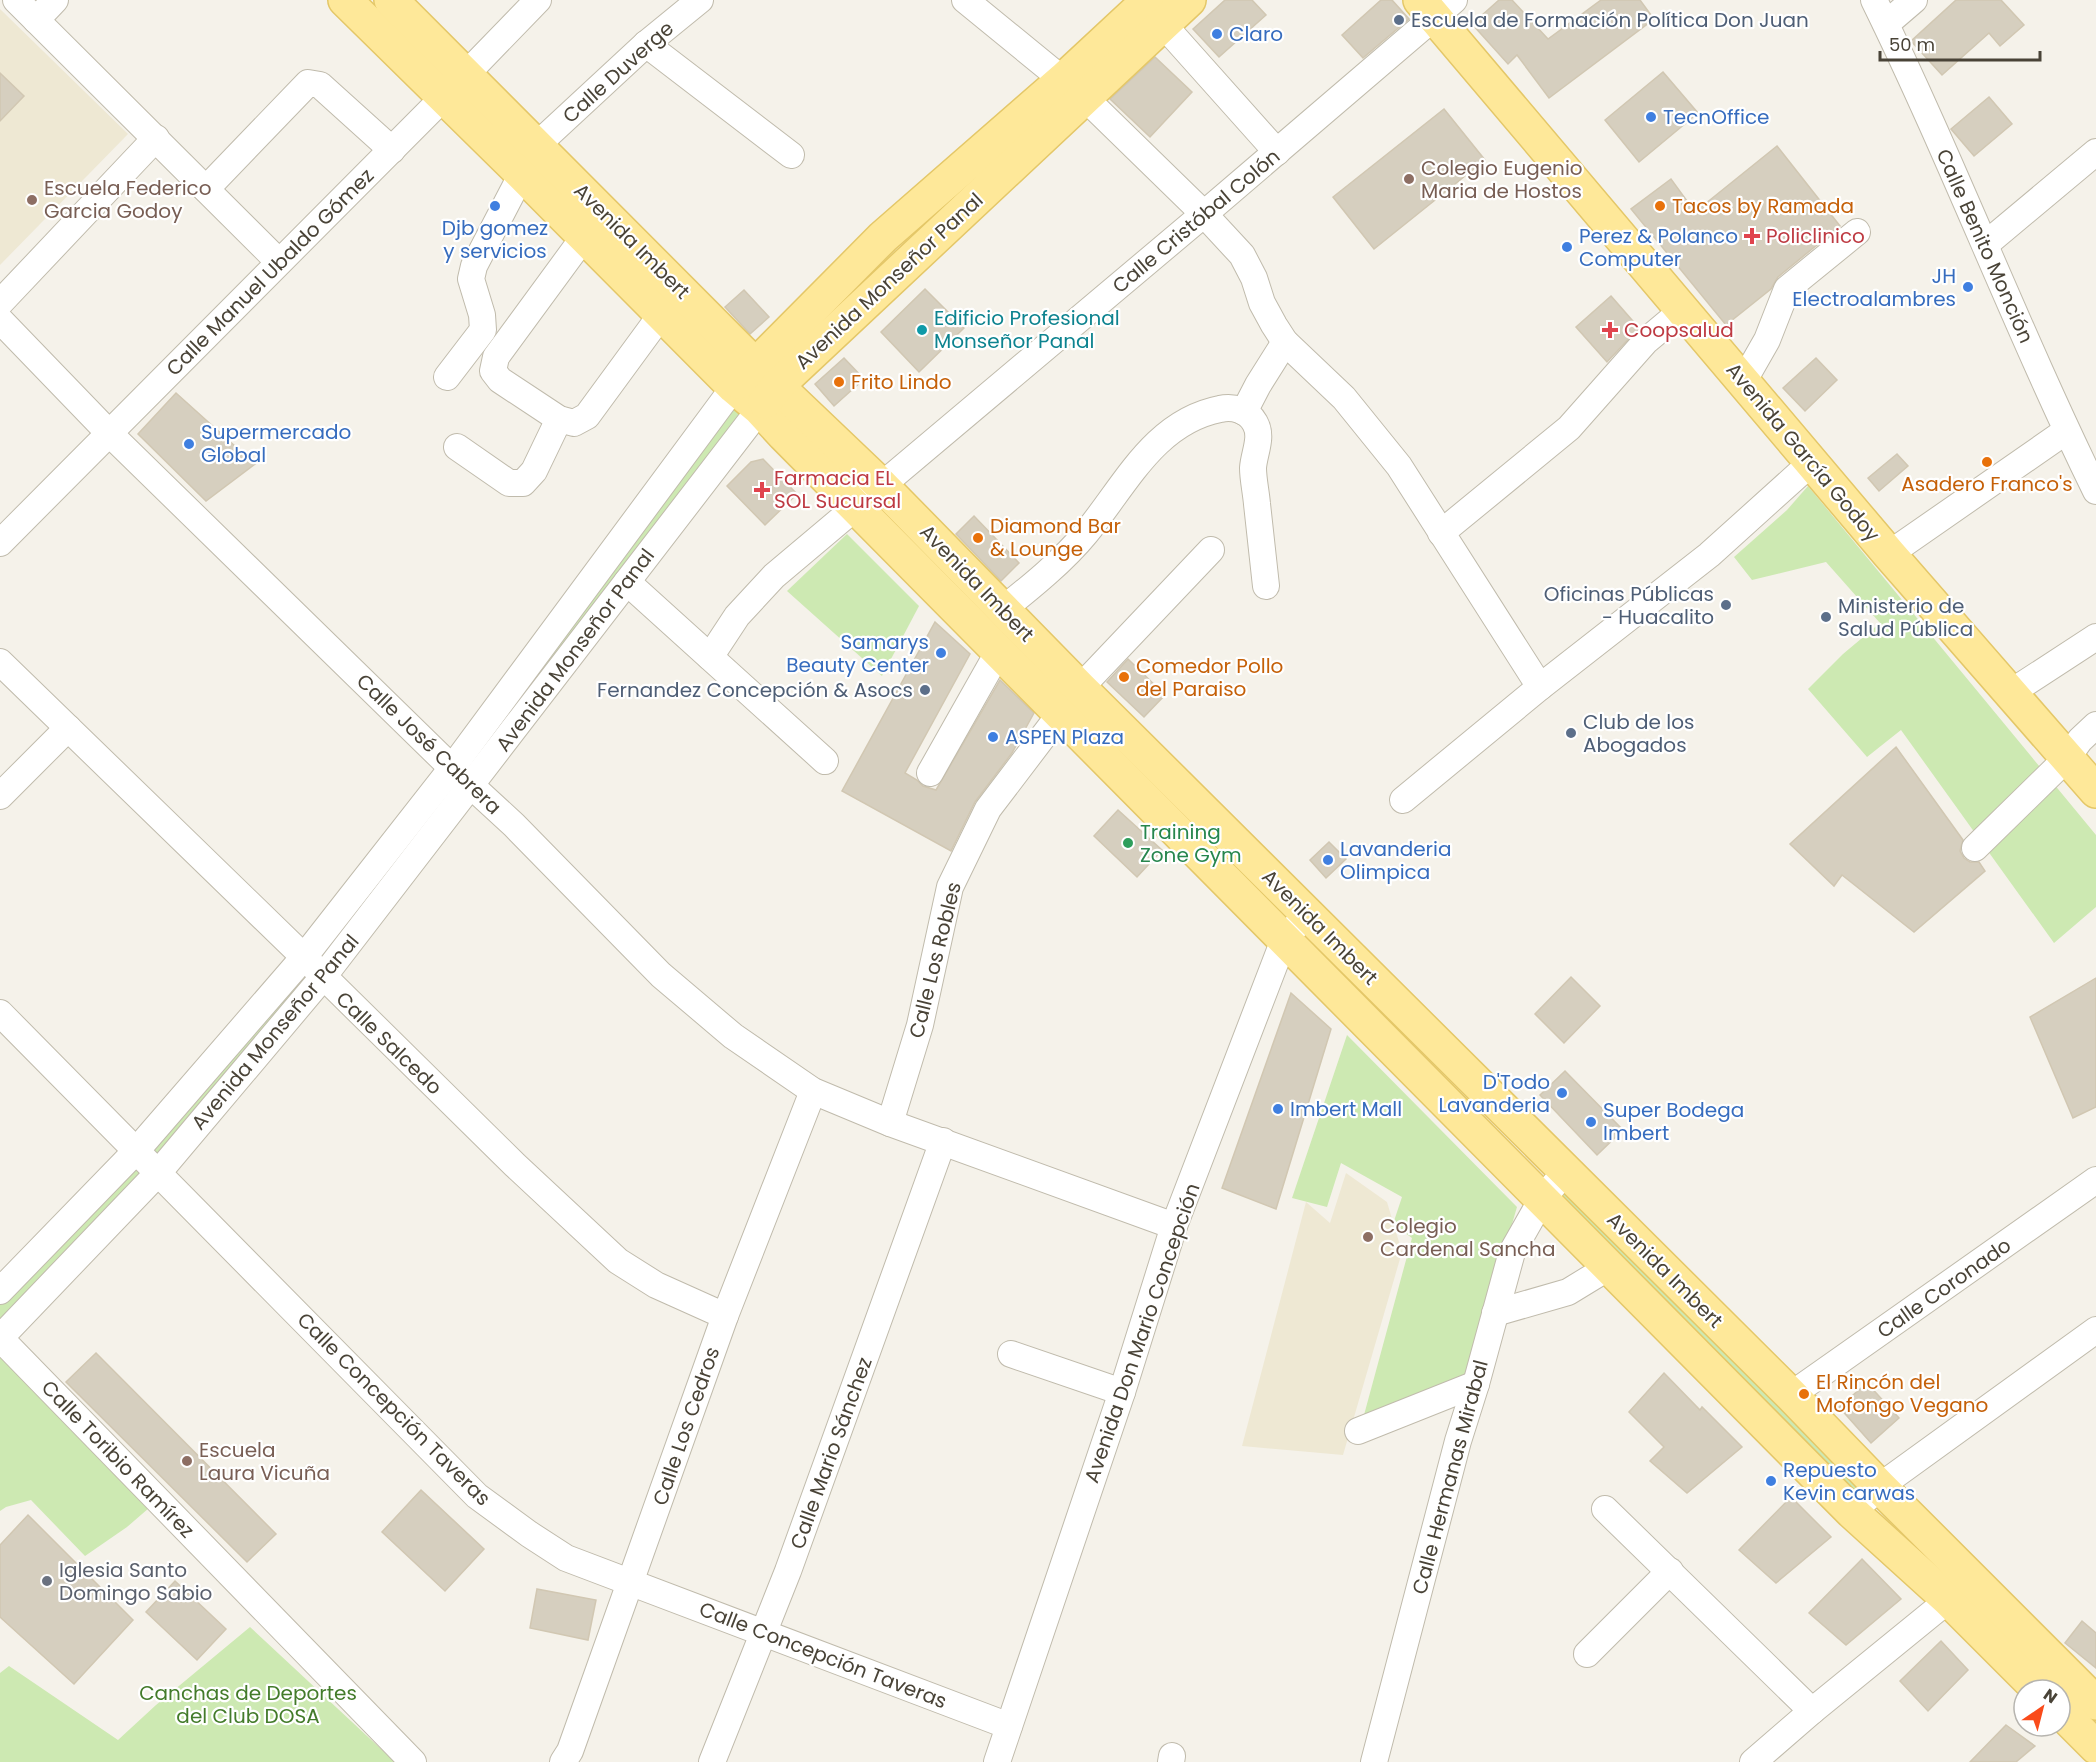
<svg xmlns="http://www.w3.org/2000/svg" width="2096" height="1762" font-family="Poppins,sans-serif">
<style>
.education{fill:#eee8d3}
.green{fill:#cde9b2}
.building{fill:#d6cfbf;stroke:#d1c7b2;stroke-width:1.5}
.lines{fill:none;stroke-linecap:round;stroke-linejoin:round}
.minor-casing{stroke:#c0bbac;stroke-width:28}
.major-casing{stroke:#e4c768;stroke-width:36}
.minor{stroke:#fff;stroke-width:26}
.major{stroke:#fee899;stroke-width:33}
.service-dot{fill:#5c6f8a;stroke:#fff;stroke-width:2}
.shop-dot{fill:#3f7fe0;stroke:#fff;stroke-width:2}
.education-dot{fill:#8d6e63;stroke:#fff;stroke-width:2}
.food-dot{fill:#e8710a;stroke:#fff;stroke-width:2}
.health-dot{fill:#e0444e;stroke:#fff;stroke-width:2}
.culture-dot{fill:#0f9aa8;stroke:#fff;stroke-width:2}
.leisure-dot{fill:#2e9e5b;stroke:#fff;stroke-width:2}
.worship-dot{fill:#6b7280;stroke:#fff;stroke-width:2}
.labels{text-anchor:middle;stroke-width:4.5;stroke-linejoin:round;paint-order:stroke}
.service-label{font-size:20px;fill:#4e5e75;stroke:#fff;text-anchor:start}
.shop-label{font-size:20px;fill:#366cbe;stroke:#fff;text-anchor:start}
.street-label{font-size:20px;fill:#494337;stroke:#fff}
.education-label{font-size:20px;fill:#785e54;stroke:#fff;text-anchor:start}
.food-label{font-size:20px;fill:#c56008;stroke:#fff;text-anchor:start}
.health-label{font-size:20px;fill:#be3a42;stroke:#fff;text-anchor:start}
.culture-label{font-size:20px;fill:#0d838f;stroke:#fff;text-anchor:start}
.leisure-label{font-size:20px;fill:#27864d;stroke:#fff;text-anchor:start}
.worship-label{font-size:20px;fill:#5b616d;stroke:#fff;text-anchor:start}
.park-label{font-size:20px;fill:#437b2a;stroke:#fff}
</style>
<rect width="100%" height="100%" fill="#f5f2ea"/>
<g class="education">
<polygon points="0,9 128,134 0,265"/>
<polygon points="1346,1173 1387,1202 1402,1252 1343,1455 1242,1446 1306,1202 1330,1223"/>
</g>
<g class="green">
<polygon points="732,396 753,412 473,777 462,764"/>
<polygon points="1808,486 2096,835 2096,907 2054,943 1901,730 1867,757 1808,689 1843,654 1880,623 1826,562 1752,580 1734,557 1787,510"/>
<polygon points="847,534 919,606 882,676 787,591"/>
<polygon points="304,965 316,978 158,1165 144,1151"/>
<polygon points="1347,1035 1517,1207 1468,1374 1364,1415 1412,1238 1393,1224 1402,1197 1341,1163 1327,1207 1292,1198"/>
<polygon points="134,1167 146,1174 0,1324 0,1300"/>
<polygon points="1563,1184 1868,1488 1852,1504 1553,1198"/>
<polygon points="0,1358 4,1358 149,1508 127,1527 85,1556 31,1500 6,1507 0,1511"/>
<polygon points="250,1627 395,1762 0,1762 0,1673 9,1666 118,1740 156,1705"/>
</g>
<g class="building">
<polygon points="1225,0 1252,0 1266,15 1219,57 1193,29"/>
<polygon points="1381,0 1392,0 1409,19 1363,58 1342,35"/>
<polygon points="1499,0 1512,0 1548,39 1601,0 1640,0 1654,19 1549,98 1517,55 1508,64 1472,24"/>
<polygon points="1956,0 2001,0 2024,25 2000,46 1989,33 1942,75 1911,41"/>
<polygon points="1155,57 1192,92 1150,137 1110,99"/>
<polygon points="1663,72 1698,113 1639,162 1605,120"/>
<polygon points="0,73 24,96 0,121"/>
<polygon points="1989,97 2012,124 1974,156 1951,129"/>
<polygon points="1444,109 1485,160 1374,249 1333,197"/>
<polygon points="1777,146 1840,226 1778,277 1771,289 1726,325 1631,209 1671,179 1695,212"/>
<polygon points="925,289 964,328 919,372 881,332"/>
<polygon points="744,290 769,317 750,334 725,307"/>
<polygon points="1611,296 1639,328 1607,362 1576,327"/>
<polygon points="844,358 864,379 834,406 815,384"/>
<polygon points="1816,358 1837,380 1805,411 1783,388"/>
<polygon points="176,393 255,464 206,501 138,434"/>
<polygon points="1897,454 1908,466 1879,491 1868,478"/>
<polygon points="763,459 797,494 765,525 727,486 751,462"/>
<polygon points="974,516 1019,563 1001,581 956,534"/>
<polygon points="935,622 970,654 905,773 917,780 923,786 936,790 1000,680 1034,713 1012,753 975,802 951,851 842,791"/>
<polygon points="1128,659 1165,695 1144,717 1107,682"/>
<polygon points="1896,747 1963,840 1960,851 1964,858 1970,862 1979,862 1985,871 1914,932 1842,875 1834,886 1790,844"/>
<polygon points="1118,810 1162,850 1137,877 1094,836"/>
<polygon points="1329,842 1346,859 1326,878 1310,860"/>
<polygon points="1571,977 1600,1006 1564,1043 1535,1014"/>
<polygon points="2096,978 2096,1107 2073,1118 2030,1017"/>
<polygon points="1291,993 1331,1029 1276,1209 1222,1188"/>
<polygon points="1565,1071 1623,1130 1597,1155 1540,1095"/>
<polygon points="96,1353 276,1534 247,1562 66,1382"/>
<polygon points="1664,1373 1700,1410 1702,1407 1742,1447 1687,1493 1650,1461 1664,1447 1629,1412"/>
<polygon points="1867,1383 1899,1418 1871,1443 1839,1407"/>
<polygon points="421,1490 484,1549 445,1591 382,1532"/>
<polygon points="1791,1497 1831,1537 1776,1583 1739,1550"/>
<polygon points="28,1515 133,1620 74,1684 0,1617 0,1545"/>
<polygon points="1862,1559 1901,1599 1846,1645 1809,1613"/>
<polygon points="175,1581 226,1629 197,1660 146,1612"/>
<polygon points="537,1589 596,1600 588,1640 530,1628"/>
<polygon points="2082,1621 2096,1633 2096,1668 2065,1643"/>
<polygon points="1941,1641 1968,1670 1928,1711 1900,1681"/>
<polygon points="2006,1725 2035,1746 2016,1762 1970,1762"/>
</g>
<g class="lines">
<g class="minor-casing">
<g id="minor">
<polyline points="16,0 279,262"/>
<polyline points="965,0 1085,98 1204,214 1242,255 1254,278 1262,303 1274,325 1285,342 1344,398 1399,466 1540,687"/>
<path d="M 1874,0 C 1953,161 2017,330 2096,491"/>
<polyline points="1152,12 1277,152"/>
<polyline points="36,20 55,0"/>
<polyline points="1886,24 1914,0"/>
<polyline points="646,44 791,155"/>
<polyline points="206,189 308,83 320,85 392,150"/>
<polyline points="584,237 496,357 493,371 500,380 559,419 574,423 587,416 661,315"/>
<polyline points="1986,244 2096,152"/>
<polyline points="0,303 156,138"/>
<polyline points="0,320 110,434 452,768 514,825 661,975 733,1036 813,1091 890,1123 1174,1226"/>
<polyline points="447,377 483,330 482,315 471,279 474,266 537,145 646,44 700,0"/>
<polyline points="1743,382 1767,340 1787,289 1857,232"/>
<polyline points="1244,412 1258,385 1285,342"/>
<polyline points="457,447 509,483 523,483 534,471 559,419"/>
<polyline points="1441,533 1569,428 1646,341 1683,310"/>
<polyline points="0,543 444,97 538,0"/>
<polyline points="1889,554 2066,431"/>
<polyline points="627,582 825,761"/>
<path d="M 1002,610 C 1031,587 1063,561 1086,533 C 1125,486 1154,422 1220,409 C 1233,406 1248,410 1255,423 C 1263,437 1254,453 1253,468 C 1253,479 1256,492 1257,504 C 1260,531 1263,558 1266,586"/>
<polyline points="710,657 737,616 774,576 1204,214 1454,0"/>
<polyline points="0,662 304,957 515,1165 618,1261 656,1285 725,1316"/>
<polyline points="2010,693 2096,637"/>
<polyline points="930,773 999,651"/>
<polyline points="0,796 68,728"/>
<polyline points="1403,800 1540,687 1709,555 1811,463"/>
<polyline points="1975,848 2067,758 2080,740 2096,725"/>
<polyline points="0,1013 477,1496 529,1534 566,1558 1009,1726"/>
<polyline points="890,1123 920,1025 950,887 988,809 1080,688 1211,550"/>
<polyline points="0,1291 136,1151 304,957 452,768 734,387"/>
<polyline points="1495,1313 1568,1292 1609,1267"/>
<polyline points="1011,1354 1122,1392"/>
<polyline points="1791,1395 2096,1180"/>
<polyline points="1358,1431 1476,1384"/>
<polyline points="1605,1509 1812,1711"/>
<polyline points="1852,1512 1883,1484 2096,1330"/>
<polyline points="1587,1654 1670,1571"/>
<polyline points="413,1762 0,1338 158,1173 323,977 760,409"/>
<polyline points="563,1762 570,1751 725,1316 813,1091"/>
<polyline points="712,1762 788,1571 943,1141"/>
<polyline points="997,1762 1122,1392 1174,1226 1282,945 1295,927"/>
<polyline points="1171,1762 1172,1756"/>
<polyline points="1374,1762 1458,1441 1476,1384 1512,1252 1542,1199 1565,1172"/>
<polyline points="1753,1762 1812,1711 1963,1588"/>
</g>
</g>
<g class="major-casing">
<g id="major">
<polyline points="345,0 521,173 734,387 760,409 784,435 1852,1512 1949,1600 2039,1690"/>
<polyline points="391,0 756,366 882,486 1080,688 1791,1395 1880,1487 2096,1703"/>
<polyline points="1420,0 1889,554 2096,791"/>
<polyline points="739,382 883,237 1064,79 1149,0"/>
<polyline points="765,402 778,385 1189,0"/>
<polyline points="2060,1711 2096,1747"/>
</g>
</g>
<use href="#minor" class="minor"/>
<use href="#major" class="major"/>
</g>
<g class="service-dot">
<circle cx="1399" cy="20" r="6"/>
<circle cx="1726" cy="605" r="6"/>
<circle cx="1826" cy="617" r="6"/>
<circle cx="925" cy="690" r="6"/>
<circle cx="1571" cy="733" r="6"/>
</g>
<g class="shop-dot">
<circle cx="1217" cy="34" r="6"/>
<circle cx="1651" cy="117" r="6"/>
<circle cx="495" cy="206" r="6"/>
<circle cx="1567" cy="247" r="6"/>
<circle cx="1968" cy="287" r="6"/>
<circle cx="189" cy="444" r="6"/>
<circle cx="941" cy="653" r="6"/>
<circle cx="993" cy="737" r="6"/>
<circle cx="1328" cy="860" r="6"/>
<circle cx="1562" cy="1093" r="6"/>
<circle cx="1278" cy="1109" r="6"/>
<circle cx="1591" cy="1122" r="6"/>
<circle cx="1771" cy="1481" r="6"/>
</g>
<g class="education-dot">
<circle cx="1409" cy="179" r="6"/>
<circle cx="32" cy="200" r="6"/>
<circle cx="1368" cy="1237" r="6"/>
<circle cx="187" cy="1461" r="6"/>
</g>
<g class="food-dot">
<circle cx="1660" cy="206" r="6"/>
<circle cx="839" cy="382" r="6"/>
<circle cx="1987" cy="462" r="6"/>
<circle cx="978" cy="538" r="6"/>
<circle cx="1124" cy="677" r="6"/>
<circle cx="1804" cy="1394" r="6"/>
</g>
<g class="health-dot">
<path d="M1749 227h6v6h6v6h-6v6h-6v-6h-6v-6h6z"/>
<path d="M1607 321h6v6h6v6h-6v6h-6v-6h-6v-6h6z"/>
<path d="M759 481h6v6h6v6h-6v6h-6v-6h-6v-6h6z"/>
</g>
<circle class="culture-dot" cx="922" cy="330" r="6"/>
<circle class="leisure-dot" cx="1128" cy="843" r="6"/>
<circle class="worship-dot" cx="47" cy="1581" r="6"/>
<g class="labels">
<g class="service-label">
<text x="1411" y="27">Escuela de Formación Política Don Juan</text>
<text x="1714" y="601" text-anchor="end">Oficinas Públicas<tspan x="1714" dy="23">- Huacalito</tspan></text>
<text x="1838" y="613">Ministerio de<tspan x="1838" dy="23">Salud Pública</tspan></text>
<text x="913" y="697" text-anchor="end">Fernandez Concepción &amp; Asocs</text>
<text x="1583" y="729">Club de los<tspan x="1583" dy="23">Abogados</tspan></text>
</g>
<g class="shop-label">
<text x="1229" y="41">Claro</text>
<text x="1663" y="124">TecnOffice</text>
<text x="495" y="235" text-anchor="middle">Djb gomez<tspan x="495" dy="23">y servicios</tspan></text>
<text x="1579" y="243">Perez &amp; Polanco<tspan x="1579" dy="23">Computer</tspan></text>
<text x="1956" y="283" text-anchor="end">JH<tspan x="1956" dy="23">Electroalambres</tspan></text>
<text x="201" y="439">Supermercado<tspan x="201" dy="23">Global</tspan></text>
<text x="929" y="649" text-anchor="end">Samarys<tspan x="929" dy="23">Beauty Center</tspan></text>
<text x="1005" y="744">ASPEN Plaza</text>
<text x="1340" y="856">Lavanderia<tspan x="1340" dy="23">Olimpica</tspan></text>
<text x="1550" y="1089" text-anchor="end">D'Todo<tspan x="1550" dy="23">Lavanderia</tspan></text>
<text x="1290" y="1116">Imbert Mall</text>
<text x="1603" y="1117">Super Bodega<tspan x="1603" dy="23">Imbert</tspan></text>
<text x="1783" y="1477">Repuesto<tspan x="1783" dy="23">Kevin carwas</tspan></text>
</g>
<g class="street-label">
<text transform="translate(618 72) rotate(-42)" y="7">Calle Duverge</text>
<text transform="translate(1196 221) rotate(-40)" y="7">Calle Cristóbal Colón</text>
<text transform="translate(632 241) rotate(45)" y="7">Avenida Imbert</text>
<text transform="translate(1985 246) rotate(66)" y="7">Calle Benito Monción</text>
<text transform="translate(270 272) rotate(-45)" y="7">Calle Manuel Ubaldo Gómez</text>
<text transform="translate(889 281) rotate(-43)" y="7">Avenida Monseñor Panal</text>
<text transform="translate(1803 452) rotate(50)" y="7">Avenida García Godoy</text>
<text transform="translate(977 583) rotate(46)" y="7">Avenida Imbert</text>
<text transform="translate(575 650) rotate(-53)" y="7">Avenida Monseñor Panal</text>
<text transform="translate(429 744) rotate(44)" y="7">Calle José Cabrera</text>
<text transform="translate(1320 927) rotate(45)" y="7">Avenida Imbert</text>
<text transform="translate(935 960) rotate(-76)" y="7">Calle Los Robles</text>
<text transform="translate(275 1032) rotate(-50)" y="7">Avenida Monseñor Panal</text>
<text transform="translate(389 1043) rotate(44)" y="7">Calle Salcedo</text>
<text transform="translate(1665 1270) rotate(45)" y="7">Avenida Imbert</text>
<text transform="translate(1944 1288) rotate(-35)" y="7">Calle Coronado</text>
<text transform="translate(1142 1333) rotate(-71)" y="7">Avenida Don Mario Concepción</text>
<text transform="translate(394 1409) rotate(45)" y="7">Calle Concepción Taveras</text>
<text transform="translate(686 1426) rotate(-71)" y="7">Calle Los Cedros</text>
<text transform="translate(831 1453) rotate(-70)" y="7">Calle Mario Sánchez</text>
<text transform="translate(118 1459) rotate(46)" y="7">Calle Toribio Ramírez</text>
<text transform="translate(1450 1477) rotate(-75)" y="7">Calle Hermanas Mirabal</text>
<text transform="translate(823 1655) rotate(21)" y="7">Calle Concepción Taveras</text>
</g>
<g class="education-label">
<text x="1421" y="175">Colegio Eugenio<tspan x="1421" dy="23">Maria de Hostos</tspan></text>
<text x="44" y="195">Escuela Federico<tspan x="44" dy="23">Garcia Godoy</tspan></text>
<text x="1380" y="1233">Colegio<tspan x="1380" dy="23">Cardenal Sancha</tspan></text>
<text x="199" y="1457">Escuela<tspan x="199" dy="23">Laura Vicuña</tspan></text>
</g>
<g class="food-label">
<text x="1672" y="213">Tacos by Ramada</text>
<text x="851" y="389">Frito Lindo</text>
<text x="1987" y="491" text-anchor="middle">Asadero Franco's</text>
<text x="990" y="533">Diamond Bar<tspan x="990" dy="23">&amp; Lounge</tspan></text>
<text x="1136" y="673">Comedor Pollo<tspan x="1136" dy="23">del Paraiso</tspan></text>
<text x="1816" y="1389">El Rincón del<tspan x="1816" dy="23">Mofongo Vegano</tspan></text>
</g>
<g class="health-label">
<text x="1766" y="243">Policlinico</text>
<text x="1624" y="337">Coopsalud</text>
<text x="774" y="485">Farmacia EL<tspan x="774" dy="23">SOL Sucursal</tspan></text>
</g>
<g class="culture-label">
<text x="934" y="325">Edificio Profesional<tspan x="934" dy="23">Monseñor Panal</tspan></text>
</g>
<g class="leisure-label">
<text x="1140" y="839">Training<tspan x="1140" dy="23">Zone Gym</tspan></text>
</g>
<g class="worship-label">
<text x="59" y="1577">Iglesia Santo<tspan x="59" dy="23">Domingo Sabio</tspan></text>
</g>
<g class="park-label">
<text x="248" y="1700">Canchas de Deportes<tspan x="248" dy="23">del Club DOSA</tspan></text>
</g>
</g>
<g transform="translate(2042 1708) rotate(35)"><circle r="28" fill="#ffffff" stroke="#b6b4af" stroke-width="1.5"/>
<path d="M0-4.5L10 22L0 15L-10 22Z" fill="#fa4b1b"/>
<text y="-9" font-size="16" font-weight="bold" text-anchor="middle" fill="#494337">N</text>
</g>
<path d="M1880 51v9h160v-9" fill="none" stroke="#494337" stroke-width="3"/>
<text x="1889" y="51" font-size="18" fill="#494337" stroke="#ffffff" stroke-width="4.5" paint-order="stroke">50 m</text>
</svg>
